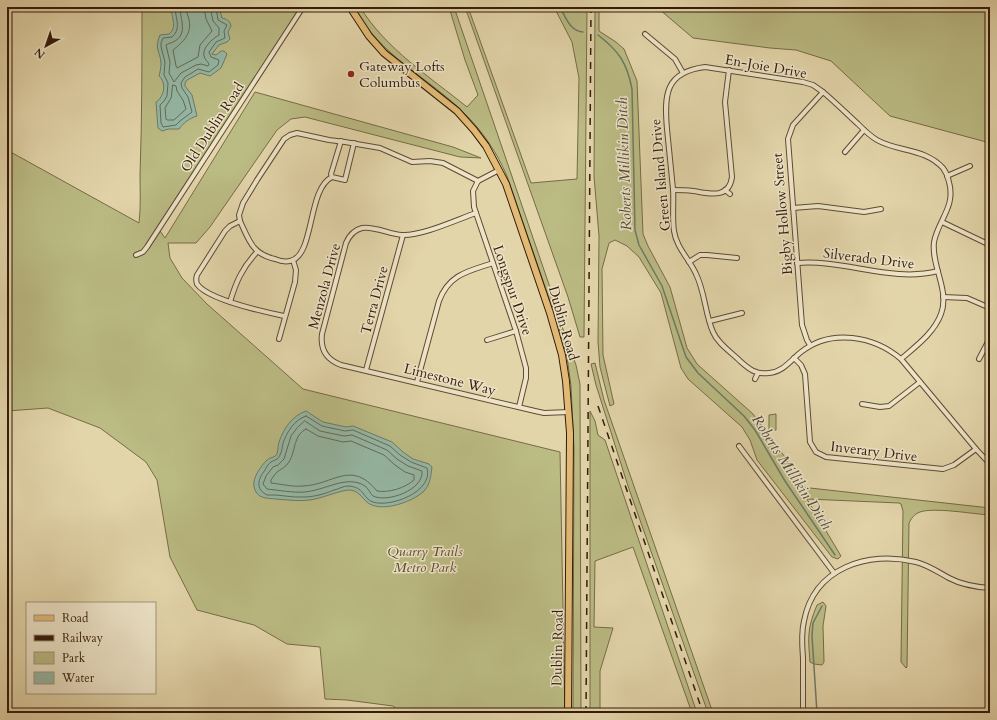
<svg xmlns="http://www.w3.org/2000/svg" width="997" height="720" font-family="Cardo,serif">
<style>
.green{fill:#bbbb84;stroke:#776b47}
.water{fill:#95b9a7;stroke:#6e7a68}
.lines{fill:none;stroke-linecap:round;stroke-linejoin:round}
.shore{stroke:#646a58;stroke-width:1}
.stream{stroke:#6e7a68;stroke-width:1.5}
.minor-casing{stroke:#5f4a32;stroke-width:6}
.primary-casing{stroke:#331b0a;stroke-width:8}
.minor{stroke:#ede4c8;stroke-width:4}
.primary{stroke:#e2ba75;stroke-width:6}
.rail{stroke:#331b0a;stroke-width:1.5;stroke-dasharray:7 7;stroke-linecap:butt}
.poi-dot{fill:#8f2418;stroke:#ede4c8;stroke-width:1.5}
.labels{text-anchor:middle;stroke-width:3;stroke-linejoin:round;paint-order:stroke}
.poi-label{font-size:14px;fill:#331b0a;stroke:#ede4c8;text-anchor:start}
.street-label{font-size:14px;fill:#331b0a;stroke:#ede4c8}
.park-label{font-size:14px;font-style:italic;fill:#5c4b2f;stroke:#ede4c8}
.water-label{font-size:15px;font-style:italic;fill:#504a39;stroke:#ede4c8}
</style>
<rect width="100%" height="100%" fill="#e3d5aa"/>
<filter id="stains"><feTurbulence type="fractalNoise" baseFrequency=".005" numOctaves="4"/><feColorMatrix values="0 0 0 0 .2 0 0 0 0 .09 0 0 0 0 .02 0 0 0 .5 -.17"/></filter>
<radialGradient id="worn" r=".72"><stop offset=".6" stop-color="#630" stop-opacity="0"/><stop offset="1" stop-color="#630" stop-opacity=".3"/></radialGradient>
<g class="green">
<path d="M 142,7 L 301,7 L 158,228 L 165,238 L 255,92 L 453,147 L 481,158 L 460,157 L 305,117 L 291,119 L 277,130 L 210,227 L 196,243 L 168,243 L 170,258 L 182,278 L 207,304 L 303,389 L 560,452 L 565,713 L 401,713 L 393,706 L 347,700 L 325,699 L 320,647 L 287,644 L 254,625 L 197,610 L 170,557 L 157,480 L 146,462 L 100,428 L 48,408 L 7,411 L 7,150 L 139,223 C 141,207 140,191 140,175 C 142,119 142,63 142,7 Z"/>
<path d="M 354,7 L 360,7 C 386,49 430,77 467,107 L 478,95 L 465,60 L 449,7 L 454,7 L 556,305 L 552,307 L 507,176 C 497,153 484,133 466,115 C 429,77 380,57 354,7 Z"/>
<polygon points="465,7 468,7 531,183 577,179 579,78 572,42 554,7 587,7 584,337 580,337 568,297"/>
<path d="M 595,7 L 599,7 L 599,31 L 616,42 L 624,49 L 637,81 L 643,234 L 648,246 L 670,287 L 687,348 L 697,364 L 753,414 L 774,442 L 787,460 L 797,485 L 801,487 L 990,508 L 990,515 C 973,514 934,507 920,512 C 914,514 911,519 909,523 L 907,667 L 906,668 L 901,662 L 903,511 L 901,504 L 899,503 L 807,499 L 841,556 L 838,559 L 832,557 L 757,460 L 750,440 L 742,427 L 688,379 L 681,368 L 661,293 L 639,257 L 627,246 L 615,240 L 609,243 L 602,269 L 603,355 L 614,404 L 610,406 L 600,367 L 598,342 L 599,236 L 594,176 Z"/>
<polygon points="651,7 990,7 990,143 890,116 831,61 796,50 770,48 693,38 659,9"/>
<polygon points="557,321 560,321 576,365 580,384 581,713 573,713 574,448 571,386 567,357"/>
<polygon points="595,363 604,400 713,713 708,713 628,486 596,385 591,364"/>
<polygon points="590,411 595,421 598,435 605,440 697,713 692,713 633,547 595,561 594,627 613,628 600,671 600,713 590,713"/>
<polygon points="776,414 776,430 769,430 769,415"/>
<path d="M 823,602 L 826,606 L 823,626 L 824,662 L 822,665 L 814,664 L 810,662 C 808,637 807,629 817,605 Z"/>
</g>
<g class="water">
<path d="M 171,7 L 219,7 L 222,18 C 226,19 230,20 231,26 L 228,32 L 230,39 L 227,42 L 219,45 L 212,54 L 216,55 L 221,51 L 224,51 L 227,54 L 221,68 L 210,76 L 200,73 L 187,80 L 185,83 L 185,86 L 192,95 L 197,116 C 190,118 183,123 179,129 L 168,129 L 162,131 L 158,128 L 156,102 C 164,97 167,83 159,76 C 160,72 161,68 161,63 C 160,50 154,50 160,35 L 169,34 C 178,27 171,17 171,7 Z"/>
<path d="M 306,411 L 323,422 L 346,427 L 353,426 L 392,442 L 403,452 L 413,459 L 429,464 L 432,467 C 431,475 430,484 425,490 C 415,501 386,511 372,505 C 363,502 361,491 350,490 C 341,490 325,497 315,499 C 302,502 290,500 276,499 C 266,498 257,499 254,487 C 252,478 261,466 267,460 C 270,457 275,458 277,454 C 278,450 278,445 279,442 C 284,428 292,416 306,411 Z"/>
</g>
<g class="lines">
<g class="shore">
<path d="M 175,7 C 175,18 182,28 172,37 L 163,38 L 161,43 L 161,47 L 165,62 L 164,75 L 168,83 L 167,96 L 164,101 L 160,105 L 161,123 L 163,127 L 176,125 L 180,121 L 192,112 L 188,97 L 182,88 L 181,83 L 185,77 L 198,69 L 209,72 L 218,65 L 219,60 L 211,57 L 209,52 L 216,42 L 225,38 L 224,31 L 227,25 L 218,20 L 216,7"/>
<path d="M 180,7 C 180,19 188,33 175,41 C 172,43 169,43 166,45 L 170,62 L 169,73 L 174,82 L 181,73 L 196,65 L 201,64 L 208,66 L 209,64 C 208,62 205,60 204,56 C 202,48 212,39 219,35 L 219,28 L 213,21 L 210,7"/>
<path d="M 186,7 C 186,12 188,15 189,20 C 192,34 183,42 173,50 L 176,66 L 177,68 L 198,57 L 200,45 L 212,31 L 206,19 L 204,7"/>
<polygon points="173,85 176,86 177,91 183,100 186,109 174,120 167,120 166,119 165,108 171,98"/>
<path d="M 306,416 L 322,426 L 345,431 L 353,430 L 390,446 L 400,455 L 411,462 L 427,468 C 434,491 391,508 373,502 C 362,498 365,487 348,486 C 343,486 339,489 334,490 C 325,494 313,497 304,497 C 291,498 279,494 267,495 C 255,489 258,479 265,470 C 266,468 268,464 271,462 C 274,460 278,460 280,455 C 282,452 282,447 283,443 C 287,432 294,420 306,416 Z"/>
<path d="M 305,421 L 320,431 L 344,436 L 352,435 L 387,450 L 397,459 L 408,466 L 422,471 C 424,490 387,503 373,496 C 370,493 368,488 365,486 C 347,474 324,491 304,492 C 294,493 277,490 267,489 L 263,484 L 266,476 L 273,467 L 278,465 L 284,459 L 291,436 L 297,428 Z"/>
<path d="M 306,429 L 318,436 L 343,442 L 351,441 L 384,455 L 395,465 L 405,472 L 414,475 L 414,480 C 405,488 389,493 377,491 C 351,459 333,485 303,486 C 292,487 281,484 271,483 L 271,480 C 273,477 275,474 277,472 C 281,469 286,467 289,462 C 296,451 293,435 306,429 Z"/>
</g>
<g class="stream">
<path d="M 560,7 C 566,18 570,31 583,32"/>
<path d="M 598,35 C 619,51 627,63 632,89 L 635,230 L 639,245 L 662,286 L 686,357 L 698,373 L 744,416 L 755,430 L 785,481 L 835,555"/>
<polyline points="817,713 812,636 813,623 822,606"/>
</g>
<g class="minor-casing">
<g id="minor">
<polyline points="645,34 675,59 683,73"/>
<polyline points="341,141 331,174 332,177 345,180 354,143"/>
<polyline points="845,152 864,130"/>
<polyline points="947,176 970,166"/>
<path d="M 332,177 C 307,189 315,256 290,261 C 285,262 280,261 275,259 C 252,254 249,240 240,221 L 239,215 L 243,203 L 257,180 L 284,139 L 290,135 L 297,133 L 329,140 L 345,142 L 380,148 L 412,162 L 430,161 L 443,163 L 478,181"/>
<polyline points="478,181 473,191 474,207 516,331 526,368 526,378 519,407"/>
<polyline points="478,181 499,170"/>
<path d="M 673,190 C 680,190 686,190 693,191 C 708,193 729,200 732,177 L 725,102 L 729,70"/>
<polyline points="725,190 730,194"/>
<polyline points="793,208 818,206 864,212 881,209"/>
<path d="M 476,213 C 456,220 422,236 402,235 C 389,234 374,226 362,228 C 354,230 349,236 346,243 L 322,334 C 320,350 327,360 341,365 L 535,411 L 544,413 L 569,412"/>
<path d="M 240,221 L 230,226 L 225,231 L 197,275 C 196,278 196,281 197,284 C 208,300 265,312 284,316"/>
<polyline points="942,222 990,245"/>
<polyline points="136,255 143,252 147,247 303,7"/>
<polyline points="689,262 700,255 707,255 737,258"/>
<path d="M 797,263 C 844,259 892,283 938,271"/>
<polyline points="943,297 967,298 990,308"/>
<path d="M 230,302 C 236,282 242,268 257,252"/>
<polyline points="710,321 742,313"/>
<polyline points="279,339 295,282 296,270 293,260"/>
<polyline points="487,340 516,331"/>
<polyline points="810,345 807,340 802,325 788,139 793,125 823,92"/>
<polyline points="794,358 801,365 805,374 810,442 816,452 826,457 943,469 954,465 976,449"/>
<path d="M 901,359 C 916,346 934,333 941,314 C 950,290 931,266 934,242 C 938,220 956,207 949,182 C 948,177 946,172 943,168 C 925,148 898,152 877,140 C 870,136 864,130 858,124 C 846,113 835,102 823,92 L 813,85 L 803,82 L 705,67 C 665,72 664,95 667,129 C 669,149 671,169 673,189 C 674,203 672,217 674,231 C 676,247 690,260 696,274 C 705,292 705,314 713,332 C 718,344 731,352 740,361 C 749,369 756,375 769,373 C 783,372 791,360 801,352 C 831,328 874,336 901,359 L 976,449 L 990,464"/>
<polyline points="979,359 990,338"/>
<polyline points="366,370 403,235"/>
<polyline points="755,379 758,373"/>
<path d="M 417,382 L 439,301 C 449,274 469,271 493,263"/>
<polyline points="862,404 880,407 889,406 920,382"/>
<polyline points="739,446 834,573"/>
<path d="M 803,713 C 803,695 803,676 803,658 C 802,646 801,633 804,621 C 814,568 868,550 916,562 C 928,565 938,572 949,578 C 962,585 976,587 990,588"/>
</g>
</g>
<g class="primary-casing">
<polyline id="primary" points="350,7 369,36 384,53 457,111 474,130 486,146 506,184 550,313 562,355 566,381 570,433 568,713"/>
</g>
<use href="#minor" class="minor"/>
<use href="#primary" class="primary"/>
<g class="rail">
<polyline points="598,406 703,713"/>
<polyline points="586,713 591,7"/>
</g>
</g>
<circle class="poi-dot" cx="351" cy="74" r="4"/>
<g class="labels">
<g class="poi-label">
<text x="359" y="71">Gateway Lofts<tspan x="359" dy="16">Columbus</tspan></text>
</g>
<g class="street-label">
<text transform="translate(766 66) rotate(10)" y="5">En-Joie Drive</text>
<text transform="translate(212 127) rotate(-57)" y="5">Old Dublin Road</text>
<text transform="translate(660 175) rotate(-95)" y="5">Green Island Drive</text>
<text transform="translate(782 214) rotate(-95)" y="5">Bigby Hollow Street</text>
<text transform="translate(869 258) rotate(7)" y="5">Silverado Drive</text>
<text transform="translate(324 286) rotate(-75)" y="5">Menzola Drive</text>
<text transform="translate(513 290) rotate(71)" y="5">Longspur Drive</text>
<text transform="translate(374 300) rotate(-75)" y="5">Terra Drive</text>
<text transform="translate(564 323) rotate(74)" y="5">Dublin Road</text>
<text transform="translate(450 379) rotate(14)" y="5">Limestone Way</text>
<text transform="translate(874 451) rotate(7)" y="5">Inverary Drive</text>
<text transform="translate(557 648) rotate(-89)" y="5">Dublin Road</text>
</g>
<g class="park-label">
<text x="425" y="556">Quarry Trails<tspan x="425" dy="16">Metro Park</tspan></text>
</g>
<g class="water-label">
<text transform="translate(624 164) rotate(-92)" y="5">Roberts Millikin Ditch</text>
<text transform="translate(792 472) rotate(57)" y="5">Roberts Millikin Ditch</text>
</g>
</g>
<rect width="997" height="720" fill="none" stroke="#e3d5aa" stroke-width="24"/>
<rect x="8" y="8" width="981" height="704" fill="none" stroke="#331b0a" stroke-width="2"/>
<rect x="12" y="12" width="973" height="696" fill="none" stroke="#331b0a"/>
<rect x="26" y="602" width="130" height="92" fill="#ede4c8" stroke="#a3947c"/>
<rect x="34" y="615" width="20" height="6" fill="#e2ba75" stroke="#a3947c"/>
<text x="62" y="622" font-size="12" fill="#331b0a">Road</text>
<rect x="34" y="635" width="20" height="6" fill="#331b0a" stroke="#a3947c"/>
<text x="62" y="642" font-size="12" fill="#331b0a">Railway</text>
<rect x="34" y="652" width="20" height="12" fill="#bbbb84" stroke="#a3947c"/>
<text x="62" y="662" font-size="12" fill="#331b0a">Park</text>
<rect x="34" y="672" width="20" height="12" fill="#95b9a7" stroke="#a3947c"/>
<text x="62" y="682" font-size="12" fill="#331b0a">Water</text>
<g transform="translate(46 46) rotate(220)" stroke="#ede4c8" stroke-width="3" paint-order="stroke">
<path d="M0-3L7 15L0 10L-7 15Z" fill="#331b0a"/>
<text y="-6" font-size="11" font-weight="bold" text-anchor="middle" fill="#331b0a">N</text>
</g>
<rect width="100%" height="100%" filter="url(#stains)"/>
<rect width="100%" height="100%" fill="url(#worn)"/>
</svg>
